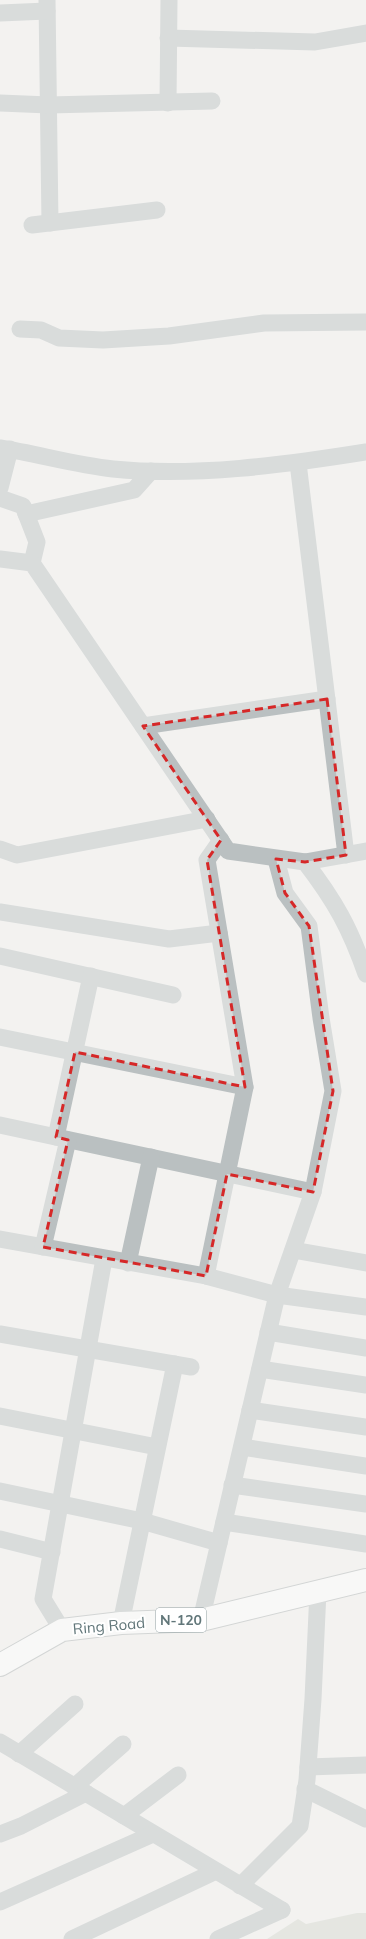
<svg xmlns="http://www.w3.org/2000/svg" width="366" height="1939" font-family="Mulish,sans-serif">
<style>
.green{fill:#d5d8cf}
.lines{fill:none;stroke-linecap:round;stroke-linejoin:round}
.highway-casing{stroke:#aeb3b4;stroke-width:24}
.minor{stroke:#bac0c1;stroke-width:17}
.highway{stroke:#fff;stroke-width:22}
.marked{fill:none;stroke:#d62828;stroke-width:3;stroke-dasharray:8 5;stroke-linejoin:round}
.labels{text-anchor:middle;stroke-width:4;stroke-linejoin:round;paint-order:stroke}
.shield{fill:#fff;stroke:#909fa1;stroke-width:1}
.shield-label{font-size:14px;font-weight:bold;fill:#617679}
.street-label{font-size:15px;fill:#617679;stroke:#fff}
</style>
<rect width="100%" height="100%" fill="#f3f2f0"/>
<polygon class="green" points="357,1913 366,1913 366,1939 267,1939 298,1919 306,1924"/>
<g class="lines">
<g class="highway-casing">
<polyline id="highway" points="0,1665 62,1630 121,1623 201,1620 366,1580"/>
</g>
<g class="minor">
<polyline points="47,0 50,223"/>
<polyline points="0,13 47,11"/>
<polyline points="168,38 315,42 366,33"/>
<polyline points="0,103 49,105 212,101"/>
<polyline points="168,103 169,0"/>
<polyline points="32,225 157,210"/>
<polyline points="20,329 41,330 59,338 103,340 169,336 264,323 366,322"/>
<path d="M 0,448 C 38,454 75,465 113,469 C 195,477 285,465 366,452"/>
<polyline points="298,463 346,855"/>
<polyline points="0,488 10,449"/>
<polyline points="0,498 23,506 37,542 32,563"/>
<polyline points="26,514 134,490 151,471"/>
<polyline points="0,559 32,563 228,851 305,862 366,851"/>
<polyline points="143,726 327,699"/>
<polyline points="0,849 17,855 207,819"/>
<path d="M 305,862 C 335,901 350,928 366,974"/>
<polyline points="0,912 169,939 219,933"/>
<polyline points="0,956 173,995"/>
<polyline points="0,1037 245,1087"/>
<polyline points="0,1125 313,1192"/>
<polyline points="56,1137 91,976"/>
<polyline points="0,1239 206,1276 277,1295 366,1307"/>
<polyline points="43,1247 68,1140"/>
<polyline points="293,1250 366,1263"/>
<polyline points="128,1263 151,1157"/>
<polyline points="206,1276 245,1087 207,860 221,840"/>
<polyline points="268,1332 366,1348"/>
<polyline points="0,1334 191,1367"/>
<polyline points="260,1369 366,1385"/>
<polyline points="250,1410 366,1427"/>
<polyline points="0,1416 157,1447"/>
<polyline points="242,1447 366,1466"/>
<polyline points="232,1485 366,1504"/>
<polyline points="0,1491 142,1521 219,1543"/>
<polyline points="224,1522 366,1544"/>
<polyline points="0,1539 52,1552"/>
<polyline points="201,1620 277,1295 313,1192 333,1091 321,1018 309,926 285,893 276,859"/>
<polyline points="121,1623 175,1364"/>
<polyline points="62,1630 43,1599 104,1259"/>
<polyline points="0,1742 282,1910"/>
<polyline points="19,1754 75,1704"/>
<polyline points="308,1767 366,1765"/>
<polyline points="74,1787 123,1744"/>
<polyline points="305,1789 366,1819"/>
<polyline points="124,1816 178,1775"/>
<polyline points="0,1834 21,1826 86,1793"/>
<polyline points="240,1886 300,1826 307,1780 313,1699 318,1591"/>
<polyline points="0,1902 153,1834"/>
<polyline points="72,1939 216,1871"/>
<polyline points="218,1939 282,1910"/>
</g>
<use href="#highway" class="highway"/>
</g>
<path d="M0 0H366V1939H0ZM 327,699 L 346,855 L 305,862 L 276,859 L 285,893 L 309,926 L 333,1091 L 313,1192 L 227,1174 L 206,1276 L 43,1247 L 68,1140 L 56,1137 L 75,1052 L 245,1087 L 207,860 L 221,840 L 143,726 Z" fill="#f3f2f0" fill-opacity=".55" fill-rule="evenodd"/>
<path class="marked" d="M 327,699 L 346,855 L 305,862 L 276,859 L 285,893 L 309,926 L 333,1091 L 313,1192 L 227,1174 L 206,1276 L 43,1247 L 68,1140 L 56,1137 L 75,1052 L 245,1087 L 207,860 L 221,840 L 143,726 Z"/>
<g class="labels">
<rect class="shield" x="156" y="1608" width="50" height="24" rx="3"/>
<g class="shield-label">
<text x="181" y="1625">N-120</text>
</g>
<g class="street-label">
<text transform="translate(109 1626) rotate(-5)" y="5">Ring Road</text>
</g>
</g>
</svg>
